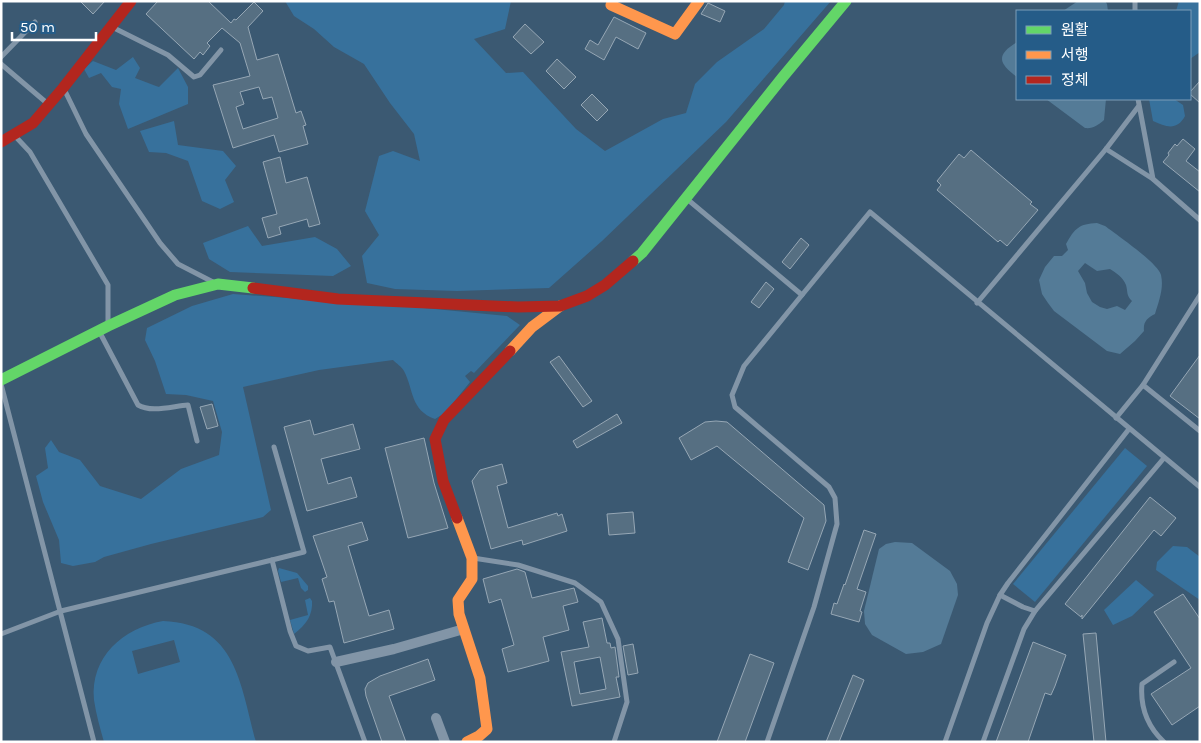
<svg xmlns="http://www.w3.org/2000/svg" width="1201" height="743" font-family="Karla,'Noto Sans KR',sans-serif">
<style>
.green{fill:#37719c;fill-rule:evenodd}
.water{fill:#547b97;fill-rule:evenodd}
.building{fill:#566f82;stroke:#96a7b5;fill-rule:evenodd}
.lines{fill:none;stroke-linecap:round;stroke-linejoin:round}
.lane{stroke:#8295a7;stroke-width:5}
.street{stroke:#8295a7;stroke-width:10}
.fast{stroke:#63d668;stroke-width:11}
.slow{stroke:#ff974d;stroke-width:11}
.jam{stroke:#b3261e;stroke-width:11}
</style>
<rect width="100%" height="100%" fill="#3b5972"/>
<g class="green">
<polygon points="285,1 511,1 505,29 474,39 506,73 523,72 576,129 605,151 663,119 686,113 695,84 717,62 764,29 784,5 785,1 831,1 726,122 602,241 549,288 457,291 395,289 367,283 362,256 379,235 365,211 379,156 393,151 420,161 414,134 390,103 364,64 334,47 314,29 294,16"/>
<polygon points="1179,1 1200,1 1200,52 1190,59 1190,11 1176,11"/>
<polygon points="133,57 140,68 135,78 156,86 159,87 178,68 188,87 188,104 128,129 119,104 121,89 112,87 101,73 89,78 84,69 93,61 116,70"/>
<path d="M 1149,99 L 1174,99 L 1183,105 L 1185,116 C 1177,131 1166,127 1153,121 Z"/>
<polygon points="174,121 178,145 223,151 236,166 225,180 234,202 220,209 202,201 188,161 166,153 149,152 140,131"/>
<polygon points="248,226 262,246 315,237 337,249 351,266 333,276 230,272 209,259 203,243"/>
<path d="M 233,294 L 414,307 L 507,316 L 520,325 L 474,373 L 471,371 L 465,376 L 470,382 L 445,413 L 435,419 C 410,410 414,390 404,371 C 402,367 396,363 393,360 L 319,370 L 243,387 L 271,510 L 263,517 L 151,544 L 104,557 L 95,562 L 73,566 L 61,563 L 59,540 L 43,502 L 36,476 L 48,468 L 45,448 L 51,440 L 59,452 L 80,460 L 100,486 L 141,499 L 181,469 L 219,455 L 222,432 L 213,401 L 186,395 L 166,394 L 155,361 L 145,340 L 147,328 L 192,306 Z"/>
<polygon points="1125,448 1147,466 1035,602 1013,584"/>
<polygon points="1173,546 1187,547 1200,557 1200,600 1156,570 1157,562"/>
<polygon points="279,568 297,573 308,586 308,590 305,592 301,588 298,578 281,582 278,571"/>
<polygon points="1136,580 1154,595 1132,616 1113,625 1104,610"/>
<path d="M 310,598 L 312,601 C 313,615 306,625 294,634 L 290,620 L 308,615 L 305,600 Z"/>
<path d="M 163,621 C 237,624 240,684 256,742 L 104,742 C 100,728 96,714 94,700 C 90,657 123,628 163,621 ZM 174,640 L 180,662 L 138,674 L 132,651 Z"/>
</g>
<g class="water">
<polygon points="1078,1 1105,1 1107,4 1108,11 1063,11"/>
<path d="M 1017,42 L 1017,77 C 998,63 996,55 1017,42 Z"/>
<path d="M 1046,99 L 1106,99 L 1104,120 C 1098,125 1093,129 1085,128 Z"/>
<path d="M 1097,223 L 1105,226 C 1117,235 1158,263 1161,275 C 1164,288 1159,301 1155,314 C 1147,318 1143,322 1144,331 L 1135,341 L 1120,354 L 1107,351 L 1054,311 L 1048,303 L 1042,294 L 1039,280 L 1045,267 L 1054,256 L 1062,256 L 1068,250 L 1066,244 C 1075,228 1079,224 1097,223 ZM 1085,263 L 1097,271 L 1110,269 C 1116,273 1123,277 1126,285 C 1128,292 1126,295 1132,301 L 1125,310 L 1117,306 L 1107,309 L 1100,307 L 1092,302 L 1087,293 L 1085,283 L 1078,271 Z"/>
<polygon points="895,542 912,543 950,571 957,584 958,595 941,644 923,652 906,654 872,635 865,624 864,611 879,549 886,544"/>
</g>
<g class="building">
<polygon points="80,1 105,1 93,14"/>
<path d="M 158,1 L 208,1 L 231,23 L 234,19 L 236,20 L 254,2 L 263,11 L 248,27 L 257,60 L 278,54 L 296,113 L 301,111 L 306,125 L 303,126 L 308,144 L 279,152 L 274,135 L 233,148 L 213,85 L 250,76 L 240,43 L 222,28 L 207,43 L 210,46 L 203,55 L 200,52 L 194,59 L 146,14 ZM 259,87 L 263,99 L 272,97 L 278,118 L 243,129 L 236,107 L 244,104 L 240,92 Z"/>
<polygon points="708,3 725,11 720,22 701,14"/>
<polygon points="614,17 646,33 638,49 616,37 604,60 585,49 590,40 598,45"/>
<polygon points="525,24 544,42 531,54 513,37"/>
<polygon points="557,59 576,77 564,89 546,71"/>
<polygon points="1200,81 1200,103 1190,94 1190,92"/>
<polygon points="592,94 608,110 597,121 581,105"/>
<polygon points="1183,139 1195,149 1186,161 1200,172 1200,192 1163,162 1169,155 1168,153 1175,144 1177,146"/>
<polygon points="971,150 1032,202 1030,204 1038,210 1007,246 1000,240 998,242 937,190 941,185 937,181 959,154 964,158"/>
<polygon points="280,157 286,183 307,177 320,224 309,227 307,219 279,227 281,234 268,238 262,218 277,214 263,162"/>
<polygon points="801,238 809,245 790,269 782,262"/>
<polygon points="766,282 774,289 759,308 751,302"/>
<polygon points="1200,355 1200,419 1170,396"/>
<polygon points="559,356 592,401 583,407 550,362"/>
<polygon points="212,404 218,426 207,429 200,407"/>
<polygon points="617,414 622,423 577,448 573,441"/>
<polygon points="310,420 314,435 353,424 360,449 321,459 328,484 351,477 357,497 307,511 284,427"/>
<polygon points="716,421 727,422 824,505 826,521 808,570 788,562 804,518 717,446 691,460 679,438 705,422"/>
<polygon points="424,438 434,483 448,528 408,538 385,448"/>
<polygon points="502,464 507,483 497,486 508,528 557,513 558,516 562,514 567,531 523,545 522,540 491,549 472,481 480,470"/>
<polygon points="1150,497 1176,518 1161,536 1154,530 1082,619 1082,615 1081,617 1065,604"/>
<polygon points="633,512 635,533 609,535 607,514"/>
<polygon points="362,522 368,540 348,546 369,616 389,610 394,629 344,643 334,601 329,602 322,579 327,577 313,536"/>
<polygon points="864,530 876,534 857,589 866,592 860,611 862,612 859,622 831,614 834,603 837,604 844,584 845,585"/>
<polygon points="517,569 525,572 532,598 574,588 578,602 563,606 569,630 543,637 549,661 508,672 502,649 514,645 501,599 489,603 483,579"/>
<polygon points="1183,594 1200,619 1200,706 1172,725 1151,694 1191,668 1154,612"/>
<path d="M 602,618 L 607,643 L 610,643 L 611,648 L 615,647 L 619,677 L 616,677 L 620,697 L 572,706 L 561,652 L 589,647 L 583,622 ZM 600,657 L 606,689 L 580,694 L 574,662 Z"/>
<polygon points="1096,633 1106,742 1094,742 1083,634"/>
<polygon points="1033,642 1066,655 1055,686 1051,695 1045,693 1028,742 996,742"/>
<polygon points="633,644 638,673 628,675 623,646"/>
<polygon points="750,654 774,663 745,742 717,742"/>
<polygon points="428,659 435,680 389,696 406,742 382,742 366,696 365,689 368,683 380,676"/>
<polygon points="853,675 864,680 839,742 826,742"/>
</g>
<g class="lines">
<g class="lane">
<polyline points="1135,1 1135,11"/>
<polyline points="112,27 168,55 194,77 200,75 221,50"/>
<polyline points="1,57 35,22"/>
<polyline points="1,64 48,104"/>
<polyline points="65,91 86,134 160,243 178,264 213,282"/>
<polyline points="1138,99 1153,179 1200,220"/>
<polyline points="15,136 30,152 108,285 108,323"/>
<polyline points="1106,149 1153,179"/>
<polyline points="687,199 802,295 870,212 1200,487"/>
<polyline points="977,303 1106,149 1138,107"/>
<path d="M 99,331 L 138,405 C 151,413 173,406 188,405 L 197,441"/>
<polyline points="1,384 94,742"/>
<polyline points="1143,385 1200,295"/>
<polyline points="1116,418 1143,385 1200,431"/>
<polyline points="274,447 304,552 272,560 290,631 296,646 308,651 330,647 365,742"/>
<polyline points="473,558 518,565 575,583 601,602 618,639 627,702 614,742"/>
<polyline points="1000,595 1023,607 1035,611 1164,458"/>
<polyline points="1,634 61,611 272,560"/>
<polyline points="767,742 814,607 837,524 835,498 829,487 735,407 732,395 744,366 802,295"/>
<polyline points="945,742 987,623 1000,595 1008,583 1129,429"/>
<polyline points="983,742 1024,629 1035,611"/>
<path d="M 1164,742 C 1147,726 1140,706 1142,684 L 1174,662"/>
</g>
<g class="street">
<polyline points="336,662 394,649 464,629"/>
<polyline points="436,718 445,742"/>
</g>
<g class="fast">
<polyline points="633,261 642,253 782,78 846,1"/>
<polyline points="1,380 108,326 175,295 218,284 253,288"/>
</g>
<g class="slow">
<polyline points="611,5 675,34 699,1"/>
<polyline points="510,351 532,327 560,306"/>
<polyline points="457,518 472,558 472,579 458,600 459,614 480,678 487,729 479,736 467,742"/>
</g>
<g class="jam">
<polyline points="1,142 33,123 63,88 131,1"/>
<polyline points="253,288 338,299 518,307 560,306 587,296 605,285 633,261"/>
<polyline points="457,518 443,481 435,439 444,420 510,351"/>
</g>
</g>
<rect width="1201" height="743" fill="none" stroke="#ffffff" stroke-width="5"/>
<rect x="1016" y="10" width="175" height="90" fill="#255c88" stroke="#7c9db8"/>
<rect x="1026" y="26" width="25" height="8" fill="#63d668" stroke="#7c9db8"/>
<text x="1061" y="35" font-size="15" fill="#ffffff">원활</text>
<rect x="1026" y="51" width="25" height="8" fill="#ff974d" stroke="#7c9db8"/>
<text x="1061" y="60" font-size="15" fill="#ffffff">서행</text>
<rect x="1026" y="76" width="25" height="8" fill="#b3261e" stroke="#7c9db8"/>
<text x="1061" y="85" font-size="15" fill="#ffffff">정체</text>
<path d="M12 32v8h84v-8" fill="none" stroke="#ffffff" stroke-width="2.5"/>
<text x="20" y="32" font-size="15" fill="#ffffff" stroke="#255c88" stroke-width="4" paint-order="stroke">50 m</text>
</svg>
